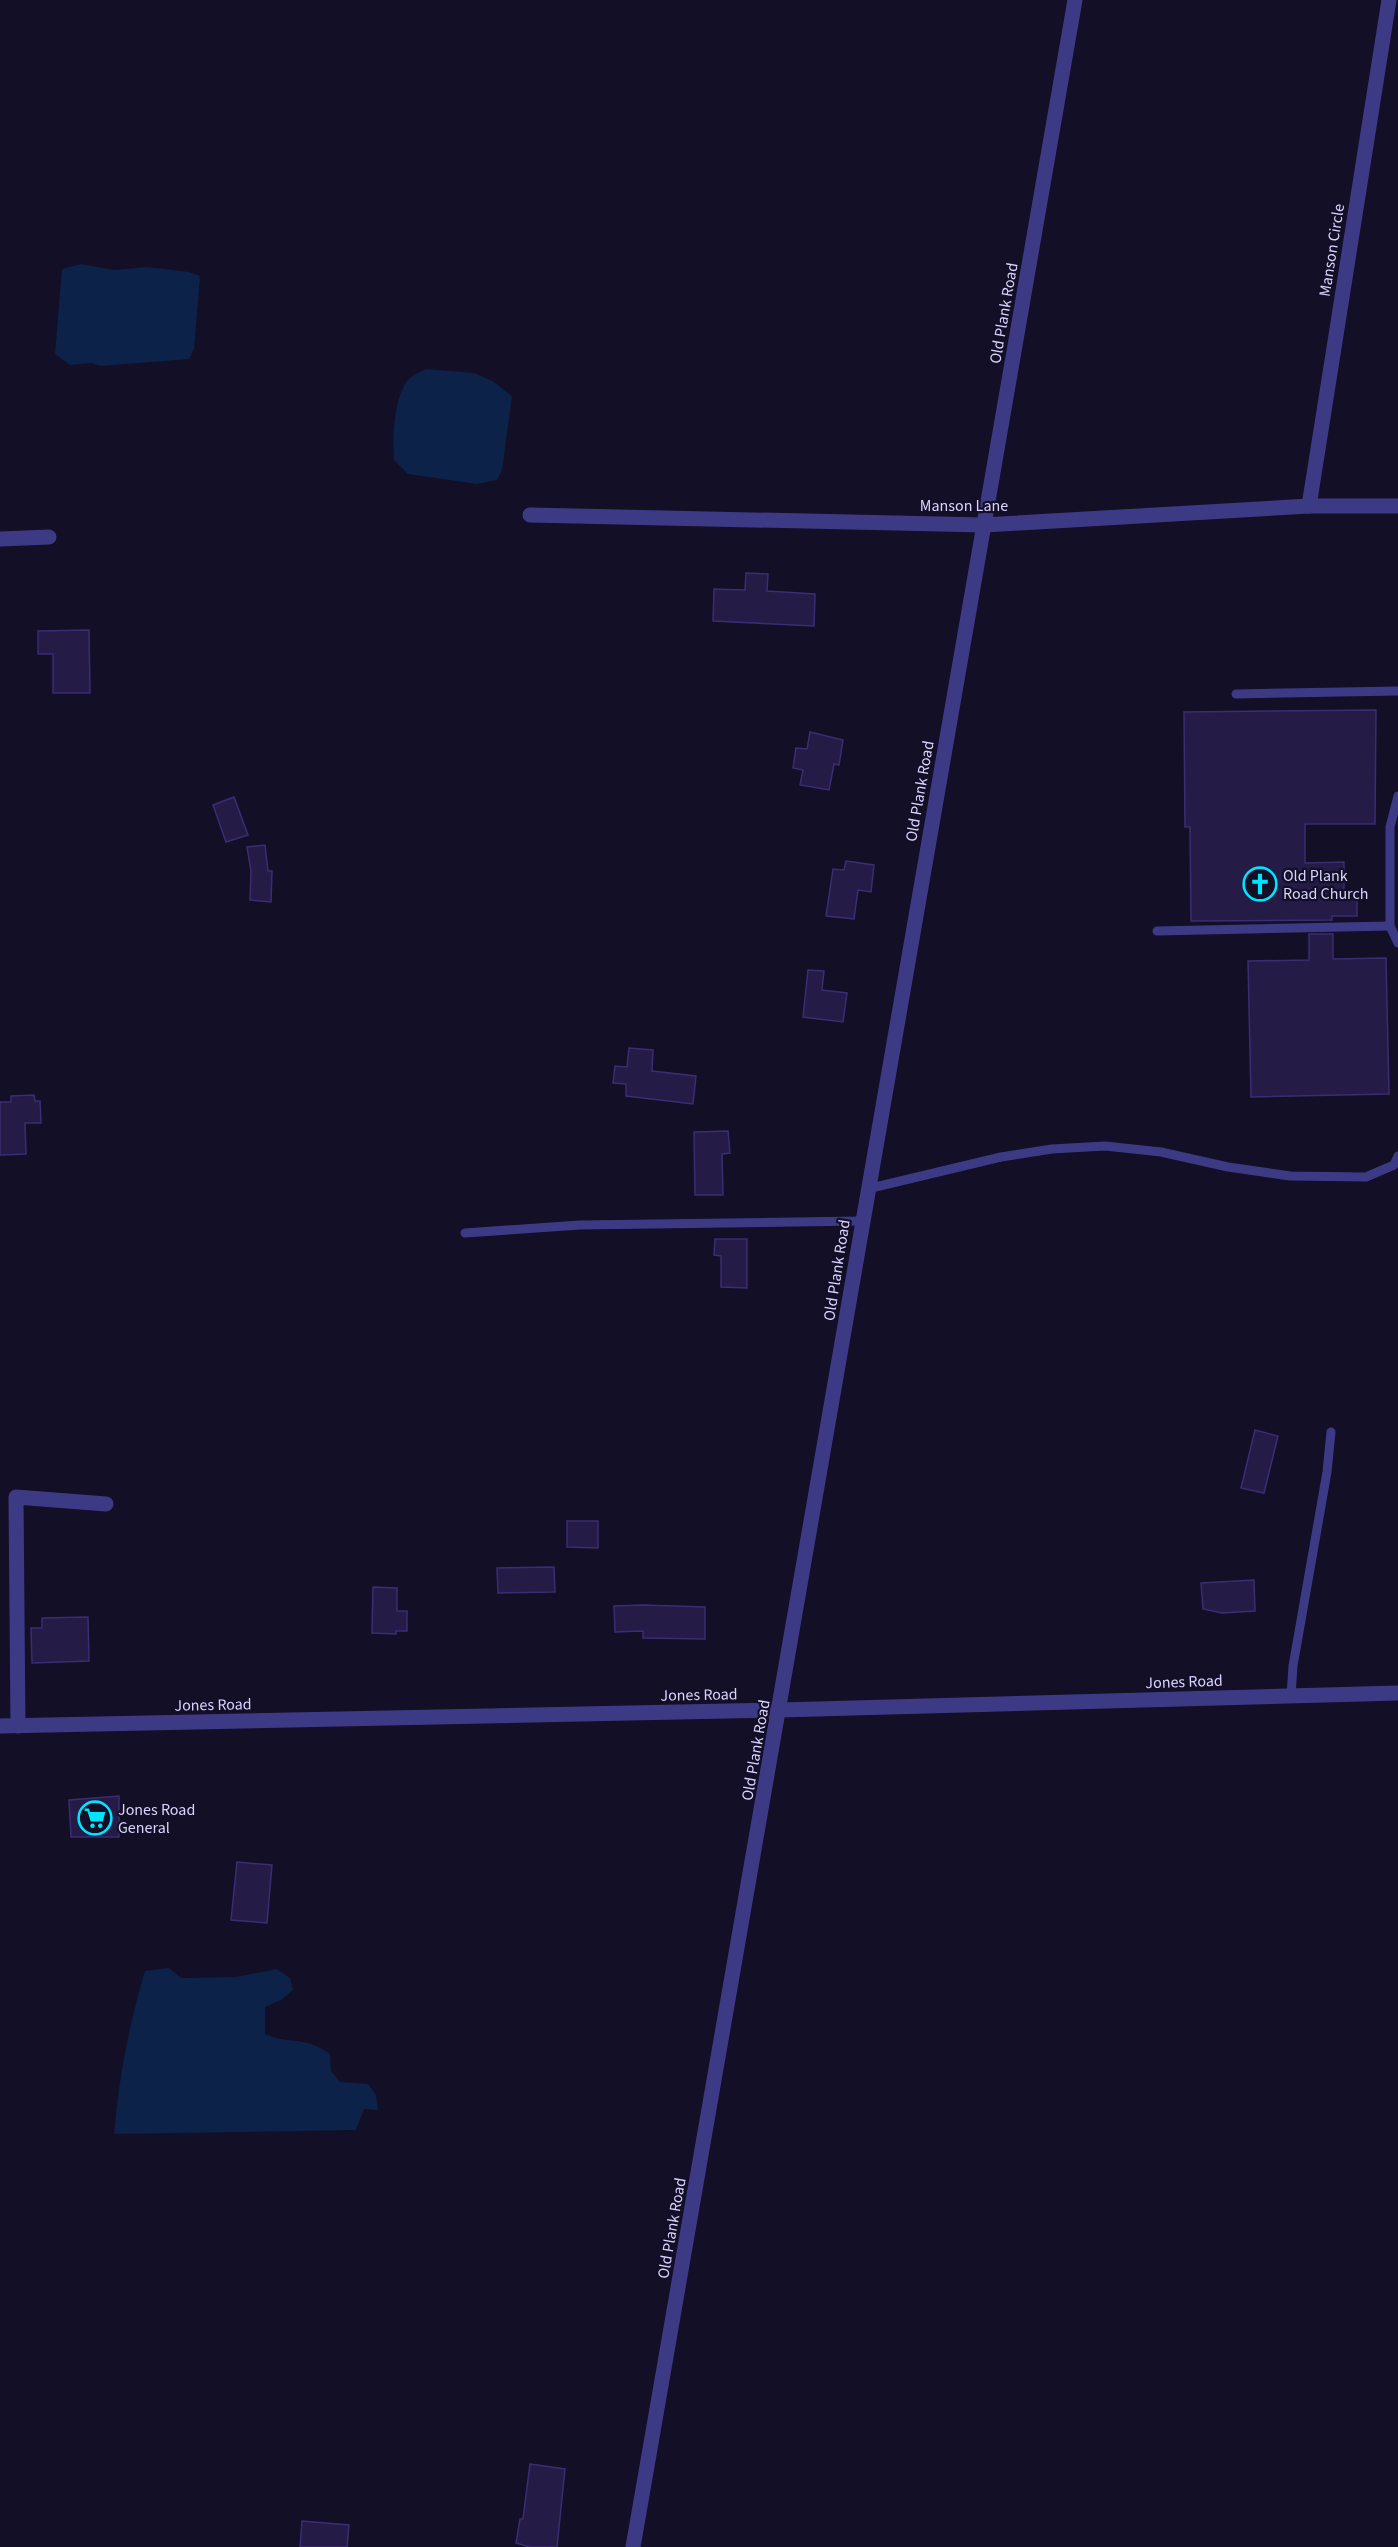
<svg xmlns="http://www.w3.org/2000/svg" width="1398" height="2547" font-family="'Source Sans 3',sans-serif">
<style>
.water{fill:#0c2248}
.building{fill:#241b47;stroke:#3b2d73;stroke-width:1.5}
.lines{fill:none;stroke-linecap:round;stroke-linejoin:round}
.service{stroke:#3d3a85;stroke-width:9}
.minor{stroke:#3d3a85;stroke-width:15}
.tertiary{stroke:#3d3a85;stroke-width:15}
.labels{text-anchor:middle;stroke-width:4.5;stroke-linejoin:round;paint-order:stroke}
.street-label{font-size:16px;fill:#d9d4ff;stroke:#130f26}
.poi-label{font-size:16px;fill:#d9d4ff;stroke:#130f26;text-anchor:start}
</style>
<rect width="100%" height="100%" fill="#130f26"/>
<g class="water">
<polygon points="81,264 114,270 147,267 189,272 200,276 194,349 189,359 101,366 91,363 70,365 55,354 62,269"/>
<path d="M 426,369 L 475,373 L 494,382 L 512,396 L 502,470 L 497,480 L 477,484 L 408,474 L 394,460 C 393,437 393,407 404,386 C 408,377 417,373 426,369 Z"/>
<path d="M 169,1968 L 181,1978 L 235,1977 L 277,1969 L 290,1978 L 293,1990 L 281,2000 L 265,2007 L 265,2034 C 289,2045 304,2035 330,2054 L 331,2071 L 340,2082 L 368,2084 L 376,2095 L 378,2110 L 364,2109 L 356,2130 L 114,2134 C 119,2077 129,2025 145,1971 Z"/>
</g>
<g class="building">
<polygon points="746,573 768,574 767,591 815,594 814,626 713,621 714,589 745,590"/>
<polygon points="89,630 90,693 53,693 53,654 38,654 38,631"/>
<polygon points="1376,710 1375,824 1305,824 1305,863 1344,862 1344,893 1357,893 1357,916 1332,916 1332,920 1191,921 1190,827 1185,827 1184,712"/>
<polygon points="810,732 843,740 839,765 834,764 829,790 800,785 803,770 793,768 796,748 807,749"/>
<polygon points="234,797 248,835 226,842 213,805"/>
<polygon points="265,845 268,871 272,871 271,902 250,900 251,871 247,847"/>
<polygon points="846,861 874,865 871,892 858,890 854,919 826,916 833,869 844,870"/>
<polygon points="1309,934 1333,934 1333,959 1386,958 1389,1094 1251,1097 1248,961 1309,960"/>
<polygon points="808,970 824,971 822,990 847,993 843,1022 803,1017"/>
<polygon points="629,1048 653,1050 652,1071 696,1076 693,1104 626,1096 626,1084 613,1083 615,1066 627,1067"/>
<polygon points="34,1095 35,1101 40,1101 41,1123 25,1123 26,1154 0,1155 0,1102 11,1102 11,1096"/>
<polygon points="728,1131 730,1153 722,1154 723,1195 695,1195 694,1132"/>
<polygon points="715,1239 747,1239 747,1288 721,1287 721,1256 714,1255"/>
<polygon points="1255,1430 1278,1436 1264,1493 1241,1488"/>
<polygon points="567,1521 598,1521 598,1548 567,1547"/>
<polygon points="554,1567 555,1592 498,1593 497,1568"/>
<polygon points="1254,1580 1255,1611 1222,1613 1203,1609 1201,1583"/>
<polygon points="373,1587 397,1588 397,1611 407,1611 407,1631 396,1631 396,1634 372,1633"/>
<polygon points="643,1605 705,1607 705,1639 643,1638 643,1631 615,1632 614,1606"/>
<polygon points="88,1617 89,1661 32,1663 31,1628 42,1628 42,1618"/>
<polygon points="119,1796 119,1837 71,1837 69,1800"/>
<polygon points="237,1862 272,1865 267,1923 231,1920"/>
<polygon points="530,2464 565,2469 557,2547 530,2547 516,2543 520,2519 523,2519"/>
<polygon points="302,2521 349,2525 347,2547 300,2547"/>
</g>
<g class="lines">
<g class="service">
<polyline points="1236,694 1398,691"/>
<polyline points="1398,796 1390,827 1390,926 1398,943"/>
<polyline points="1157,931 1390,926"/>
<polyline points="867,1189 1001,1157 1052,1149 1105,1146 1161,1152 1228,1167 1290,1176 1366,1177 1394,1165 1398,1156"/>
<polyline points="465,1233 580,1225 862,1221"/>
<polyline points="1291,1696 1293,1666 1327,1472 1331,1432"/>
</g>
<g class="minor">
<polyline points="1309,506 1389,0"/>
<polyline points="530,515 984,525 1309,506 1398,506"/>
<polyline points="0,539 49,537"/>
<polyline points="18,1726 16,1497 106,1504"/>
</g>
<g class="tertiary">
<polyline points="0,1726 780,1710 1398,1693"/>
<path d="M 633,2547 C 782,1698 926,849 1075,0"/>
</g>
</g>
<defs>
<g id="church-ring" transform="scale(1.725)"><circle r="9.5" fill="#130f26" stroke="#00e5ff" stroke-width="1.5"/><path d="M-1.2-6h2.4v3.5h3.3v2.4h-3.3V6h-2.4V-.1h-3.3v-2.4h3.3Z" fill="#00e5ff"/></g>
<g id="supermarket-ring" transform="scale(1.725)"><circle r="9.5" fill="#130f26" stroke="#00e5ff" stroke-width="1.5"/><path d="M-6-5.5h2.5l.6 2H6L4.5 2H-2.5L-4.4-4H-6ZM-1.5 3.2a1.3 1.3 0 1 0 .1 0ZM3 3.2a1.3 1.3 0 1 0 .1 0Z" fill="#00e5ff"/></g>
</defs>
<g fill-rule="evenodd">
<use href="#church-ring" x="1260" y="884"/>
<use href="#supermarket-ring" x="95" y="1818"/>
</g>
<g class="labels">
<g class="street-label">
<text transform="translate(1331 250) rotate(-81)" y="6">Manson Circle</text>
<text transform="translate(1003 313) rotate(-80)" y="6">Old Plank Road</text>
<text x="964" y="511">Manson Lane</text>
<text transform="translate(919 791) rotate(-80)" y="6">Old Plank Road</text>
<text transform="translate(836 1270) rotate(-81)" y="6">Old Plank Road</text>
<text transform="translate(1184 1681) rotate(-2)" y="6">Jones Road</text>
<text transform="translate(699 1694) rotate(-1)" y="6">Jones Road</text>
<text transform="translate(213 1704) rotate(-1)" y="6">Jones Road</text>
<text transform="translate(755 1750) rotate(-80)" y="6">Old Plank Road</text>
<text transform="translate(671 2228) rotate(-80)" y="6">Old Plank Road</text>
</g>
<g class="poi-label">
<text x="1283" y="881">Old Plank<tspan x="1283" dy="18">Road Church</tspan></text>
<text x="118" y="1815">Jones Road<tspan x="118" dy="18">General</tspan></text>
</g>
</g>
</svg>
